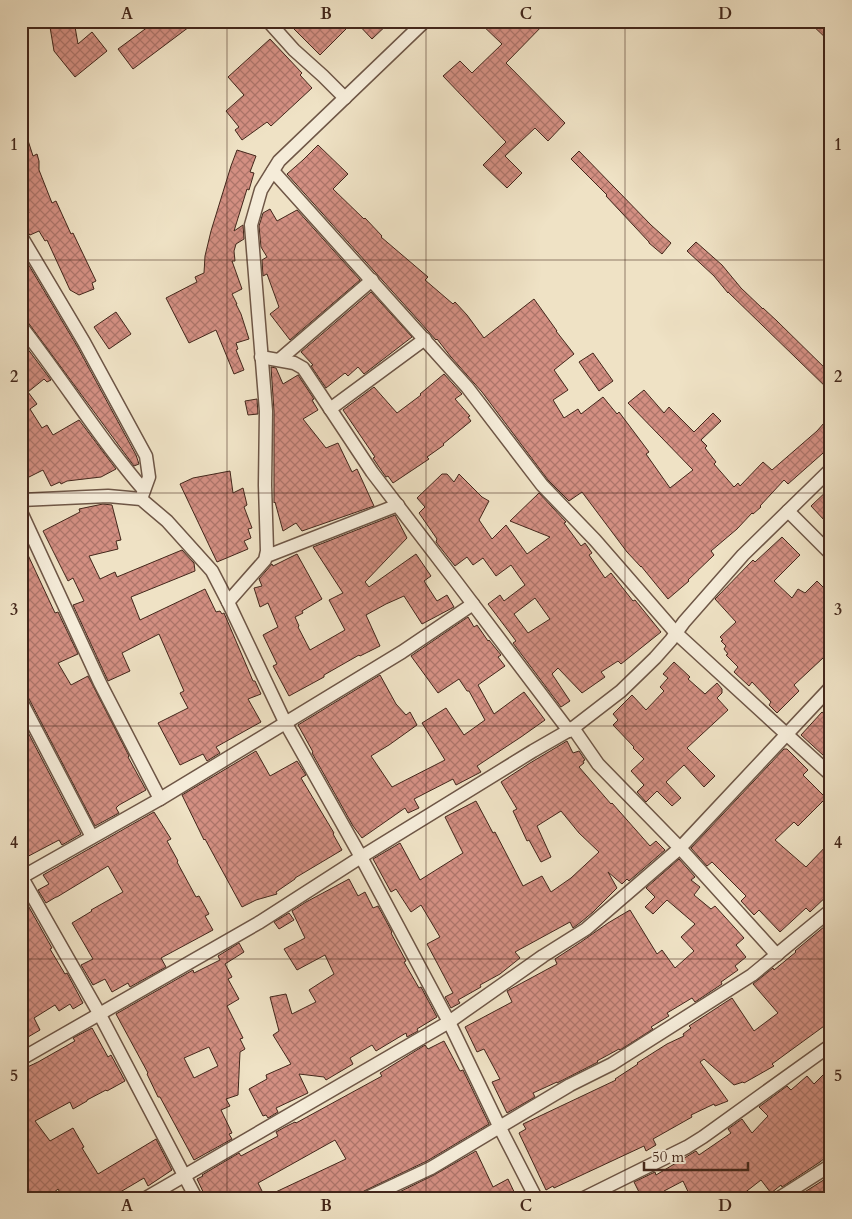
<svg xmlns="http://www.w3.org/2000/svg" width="852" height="1219" font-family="Cardo,serif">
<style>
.building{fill:url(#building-cross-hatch);stroke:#43271b;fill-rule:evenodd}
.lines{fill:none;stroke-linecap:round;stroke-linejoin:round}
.minor-casing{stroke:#6e5646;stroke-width:15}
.minor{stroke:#f5ecd9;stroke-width:12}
.grid{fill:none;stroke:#43271b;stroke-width:1;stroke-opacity:0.55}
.neatline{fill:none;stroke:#43271b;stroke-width:2}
.grid-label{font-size:16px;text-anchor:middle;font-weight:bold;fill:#43271b}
</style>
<defs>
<pattern id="building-cross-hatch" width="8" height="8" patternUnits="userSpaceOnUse" patternTransform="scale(1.25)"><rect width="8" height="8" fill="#d38f82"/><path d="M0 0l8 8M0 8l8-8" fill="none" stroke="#ad756a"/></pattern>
</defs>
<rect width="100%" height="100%" fill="#efe2c5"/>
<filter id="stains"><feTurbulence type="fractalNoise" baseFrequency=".004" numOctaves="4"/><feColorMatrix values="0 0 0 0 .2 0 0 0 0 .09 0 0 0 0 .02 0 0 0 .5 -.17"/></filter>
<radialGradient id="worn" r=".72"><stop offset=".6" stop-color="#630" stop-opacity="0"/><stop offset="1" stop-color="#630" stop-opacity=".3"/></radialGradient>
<g class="building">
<polygon points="49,21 74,21 78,44 92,32 107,51 75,77 54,51"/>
<polygon points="156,21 197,21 133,69 118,49"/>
<polygon points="297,21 354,21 320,55 292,27"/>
<polygon points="355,21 391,21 372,39"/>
<polygon points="478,21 547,21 506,63 565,123 548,141 535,128 505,156 522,173 507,188 483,165 506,142 443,76 460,61 472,73 502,44"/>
<polygon points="808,21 831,21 831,43"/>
<polygon points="270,39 302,73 300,75 312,88 271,126 267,122 242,140 235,130 239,127 226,111 244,95 228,77"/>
<polygon points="21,128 24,128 33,156 37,154 39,161 39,170 52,203 56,201 71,234 73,233 96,281 92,283 94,289 79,295 70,290 47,240 45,241 39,231 30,235 25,229 21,228 21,217 29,213 21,194"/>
<polygon points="318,145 348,174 333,189 364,219 365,218 382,236 381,237 428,277 425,280 453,304 455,302 467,315 484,338 534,299 557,331 556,331 574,354 554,370 568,390 553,400 564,418 578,409 581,414 603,397 617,414 619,412 649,452 646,454 670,488 693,470 628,403 644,390 664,413 669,407 694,432 713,413 721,421 701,440 707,446 705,448 716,462 714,464 734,487 738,483 740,486 763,462 772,470 817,431 831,415 831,446 788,484 784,480 760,506 761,507 753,514 752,513 737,529 711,551 714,555 688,580 689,581 668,599 641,566 641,567 627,552 582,492 569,501 548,480 482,392 451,357 437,339 436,340 287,174 303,160"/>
<polygon points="237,150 256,156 250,172 254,173 249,190 247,189 234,231 243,225 244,239 236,244 234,251 235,261 232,261 242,289 232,294 237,304 236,304 241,314 249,339 236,343 238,349 236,350 244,370 234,374 216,330 189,343 166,298 197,282 195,277 204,273 205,256 211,231 231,166"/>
<polygon points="579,151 651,225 671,243 662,254 649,243 649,242 606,196 607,195 571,159"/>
<polygon points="270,209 277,221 297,210 360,280 290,340 270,314 279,307 267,274 263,276 262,260 267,257 261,247 259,226 263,213"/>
<polygon points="696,242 722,265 741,288 763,309 763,308 777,321 831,374 831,392 728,292 728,293 714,276 687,251"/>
<polygon points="21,252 77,346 136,455 139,464 134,466 27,321 21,318"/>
<polygon points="371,292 412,337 364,374 358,367 348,376 345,373 326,388 311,366 313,365 301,352"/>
<polygon points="116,312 131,334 109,349 94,327"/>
<polygon points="21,340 51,380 47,382 44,379 28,392 37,404 30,409 42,428 47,425 53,435 79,420 116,469 101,477 67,481 61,484 60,482 51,486 43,470 21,481"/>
<polygon points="593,353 613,381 599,391 579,362"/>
<polygon points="271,367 276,368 283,384 298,375 314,399 312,400 318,410 303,419 326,448 338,443 352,472 357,469 374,506 302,531 296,523 283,531 275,502 274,503 274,411"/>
<polygon points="444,374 462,394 455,399 470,416 468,417 471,421 443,444 444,445 427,457 429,459 393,483 388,476 386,477 379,467 373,458 375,457 343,410 374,387 397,413 421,395 420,394"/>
<polygon points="257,399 258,414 248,415 245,401"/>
<polygon points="230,471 233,493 243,488 247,505 244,507 252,528 248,529 251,538 244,541 248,549 217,562 180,484 193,478"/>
<path d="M 442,474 L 447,474 L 454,482 L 459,474 L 482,497 L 489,501 L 479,520 L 492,539 L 506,525 L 527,554 L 550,537 L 510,521 L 539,493 L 566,522 L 564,523 L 581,546 L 585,543 L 592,553 L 589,555 L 605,578 L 611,573 L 633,601 L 635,600 L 661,632 L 621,664 L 618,661 L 601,672 L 605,677 L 582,693 L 558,668 L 552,674 L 570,701 L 561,707 L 513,643 L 516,641 L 488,604 L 500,595 L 504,601 L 525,585 L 511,565 L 496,576 L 483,558 L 473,565 L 467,557 L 455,566 L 436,542 L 437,539 L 419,513 L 425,507 L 417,498 ZM 535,598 L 550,619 L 528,633 L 514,614 Z"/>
<polygon points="831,487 831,515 825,521 811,506"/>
<polygon points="103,504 112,505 121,540 116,541 118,549 89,556 100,579 115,572 117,577 182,550 194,563 195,571 131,597 140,620 205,589 216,612 220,611 222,614 224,613 253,681 255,681 261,694 248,699 261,722 216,747 220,753 207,761 203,754 180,765 158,723 188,708 180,693 184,691 159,634 122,653 130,671 108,681 73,605 84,601 73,578 68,581 43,531 80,512 79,509"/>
<polygon points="395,515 407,538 365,582 369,587 416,554 431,576 424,581 435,598 437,601 447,595 454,607 422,624 404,596 386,604 366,615 380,646 360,656 359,655 324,675 324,677 289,696 273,666 277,664 263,635 278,627 268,603 260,607 254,588 262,586 259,579 272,564 273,566 297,554 322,599 302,611 303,613 295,617 299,626 298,627 310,650 345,630 329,600 343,593 313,547"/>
<polygon points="782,537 800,555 774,581 792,598 798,589 805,593 817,581 831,595 831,652 824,659 823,658 794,685 799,691 777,713 769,705 771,702 752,682 749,686 734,672 738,667 726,655 728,654 724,649 726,646 721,641 723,640 720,637 736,622 715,599 753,560 755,562"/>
<polygon points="21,540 55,613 58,612 78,654 58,663 71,685 88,676 129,756 128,757 146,790 119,805 116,808 119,813 95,826 28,697 25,694 21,693"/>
<polygon points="468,617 474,627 477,625 488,641 489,640 501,655 498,657 505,666 478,685 494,714 524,692 545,720 521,737 477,766 481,772 456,785 453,779 414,799 419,808 408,813 405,808 362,838 353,826 312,753 313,752 298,725 380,675 396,704 406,715 410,712 417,725 389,745 371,756 392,787 445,760 422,723 446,708 464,735 485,720 469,691 467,691 459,679 438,693 411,656"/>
<polygon points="674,662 690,677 688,679 705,694 717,683 722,689 722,693 717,698 728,710 687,748 715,776 704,787 684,765 666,782 681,798 672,806 657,791 646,802 637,792 644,785 631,771 644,759 633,748 634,747 613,725 618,720 613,714 632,695 646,710 664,691 660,687 668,678 663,674"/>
<polygon points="822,712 831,719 831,758 826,754 824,756 801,735"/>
<polygon points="21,719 81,834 62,845 59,840 21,860"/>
<polygon points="567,741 573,753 579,751 585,760 583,761 584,763 579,767 611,804 612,803 650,846 656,841 665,850 629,881 627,879 622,884 608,872 617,888 593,912 581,922 573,928 570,922 515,952 520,958 500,974 480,985 481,987 458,1000 460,1003 451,1008 445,997 453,993 427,944 440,937 421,905 411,912 396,889 391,892 373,859 400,843 420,880 463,853 445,817 476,801 493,833 495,832 523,886 542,876 551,892 571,878 599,852 579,833 561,811 537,826 551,857 541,862 529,840 527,841 513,811 517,809 501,782 530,763"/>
<polygon points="784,749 787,749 808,770 803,775 826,798 798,826 794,822 775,840 806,867 831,841 831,892 810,912 806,908 780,932 759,910 754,915 741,901 746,896 712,862 707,866 691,848"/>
<polygon points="256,751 270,776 297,761 306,775 301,778 334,833 333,834 342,850 295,878 295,879 276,892 277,894 256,900 242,907 205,839 204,840 182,795"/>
<polygon points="154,812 171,839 167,841 178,861 177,862 196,897 199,896 209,914 205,916 213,930 161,958 166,967 130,987 128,983 112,992 105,979 93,985 81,965 93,959 72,923 92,911 91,910 123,892 108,866 57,897 56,897 46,903 38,890 49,884 43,875"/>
<polygon points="679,859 695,877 691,880 700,887 694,895 711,909 715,906 744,938 736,945 746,957 735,966 738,970 721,982 722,984 695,1002 692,998 667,1013 669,1016 651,1027 653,1029 620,1050 619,1049 597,1061 598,1062 557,1083 557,1082 533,1093 535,1097 507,1113 492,1082 500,1079 484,1049 477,1052 465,1027 512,1002 507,991 557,964 555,959 581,942 608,923 630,910 657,954 662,950 675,968 694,951 681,937 695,924 667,900 653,914 645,907 655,897 646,888"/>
<polygon points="349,879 358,896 365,892 373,908 378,906 392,932 391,933 406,961 404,962 419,988 421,987 437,1017 417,1029 418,1031 407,1037 406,1033 376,1051 372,1045 350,1058 353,1064 326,1080 324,1077 299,1074 308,1093 276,1108 278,1112 268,1118 266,1115 263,1116 249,1089 267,1079 266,1075 291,1064 273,1035 279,1031 270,997 286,994 292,1014 316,1002 309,990 334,974 325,955 297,970 284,949 305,938 292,911 306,902"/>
<polygon points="21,893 52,948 50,949 65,974 67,973 83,1003 73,1009 70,1004 59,1011 55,1005 34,1018 40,1030 28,1037 21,1024"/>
<polygon points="289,913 294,920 279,929 274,922"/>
<polygon points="831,921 831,1021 772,1064 774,1066 744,1083 743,1082 734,1085 704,1059 700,1062 728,1101 715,1106 714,1104 691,1115 692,1117 653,1139 656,1145 646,1151 644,1146 554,1188 553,1186 546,1190 519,1133 526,1129 523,1124 616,1080 615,1079 638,1064 637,1063 667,1044 684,1036 683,1034 691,1028 689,1026 732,998 754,1031 778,1013 753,984 773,968 774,970 796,952 795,951"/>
<path d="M 239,943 L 244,952 L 225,964 L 232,977 L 228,979 L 239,999 L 227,1006 L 243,1038 L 240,1039 L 245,1049 L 240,1052 L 238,1095 L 226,1099 L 230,1106 L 221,1110 L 232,1133 L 229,1134 L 232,1139 L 194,1160 L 160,1097 L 158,1097 L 147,1074 L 148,1073 L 116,1014 L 193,970 L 194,973 L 220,960 L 218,956 ZM 209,1047 L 218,1066 L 194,1078 L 184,1058 Z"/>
<polygon points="92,1028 108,1057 111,1055 125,1081 107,1091 106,1090 87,1100 87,1101 73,1109 70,1102 35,1121 50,1141 73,1128 84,1147 82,1148 98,1174 156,1139 172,1170 148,1186 144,1178 110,1198 93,1198 91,1194 84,1198 63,1198 58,1189 47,1198 21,1198 21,1070 38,1062 75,1041 73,1038"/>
<path d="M 444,1041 L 460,1071 L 463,1070 L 489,1124 L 427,1161 L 364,1191 L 360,1194 L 359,1198 L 206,1198 L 197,1179 L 203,1176 L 202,1175 L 239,1153 L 241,1156 L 278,1136 L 276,1132 L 285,1127 L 295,1122 L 296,1123 L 382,1076 L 380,1073 L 425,1045 L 428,1049 ZM 335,1140 L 346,1159 L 265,1197 L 258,1183 Z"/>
<polygon points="831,1067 831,1153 820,1162 782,1187 781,1185 771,1193 761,1180 743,1194 745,1198 691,1198 683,1181 664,1191 668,1198 642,1198 634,1182 655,1172 656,1175 696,1151 699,1155 731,1133 728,1129 742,1119 752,1133 768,1116 759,1107 787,1086 791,1090 807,1076 814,1084"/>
<polygon points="476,1151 493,1187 508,1179 517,1198 387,1198 434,1175"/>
<polygon points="830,1176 831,1177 831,1198 795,1198"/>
</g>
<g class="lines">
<g class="minor-casing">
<g id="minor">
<polyline points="268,21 294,50 323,76 345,98"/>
<polyline points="273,171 467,387 542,485 595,540 676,633 831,775"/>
<polyline points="21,236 84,342 146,456 149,477 141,499"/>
<path d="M 21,326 C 52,366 80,408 110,448 C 121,462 132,477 144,490"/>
<polyline points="261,357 294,363 303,368 372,472 454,579 569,731"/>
<polyline points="279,360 372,280"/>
<polyline points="330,409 425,339"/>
<polyline points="21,500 108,496 141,499 167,521 212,571 228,602 285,722 361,857 449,1022 500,1128 536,1198"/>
<polyline points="788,511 831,554"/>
<polyline points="21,512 100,683 160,799"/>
<polyline points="267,556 398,505"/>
<polyline points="228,602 265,560 267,551 265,485 266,411 251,225 261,190 279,161 425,21"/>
<polyline points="21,701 92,837"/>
<polyline points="573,728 598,764 680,848 777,955"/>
<polyline points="21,876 99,1013 196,1198"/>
<polyline points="22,877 160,799 402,652 473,604"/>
<polyline points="21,1059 260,922 361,857 533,751 573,728 621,691 655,658 671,640 684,622 743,555 831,469"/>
<polyline points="146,1198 449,1022 543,956 586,929 680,848 831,687"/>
<polyline points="367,1198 431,1168 570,1085 612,1064 752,975 831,910"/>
<polyline points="584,1198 687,1147 703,1137 831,1045"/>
<polyline points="779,1198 831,1165"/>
</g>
</g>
<use href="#minor" class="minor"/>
</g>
<path class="grid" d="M 227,21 L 227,1198M 426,21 L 426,1198M 625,21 L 625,1198M 21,260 L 831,260M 21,493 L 831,493M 21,726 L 831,726M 21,959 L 831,959"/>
<rect width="852" height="1219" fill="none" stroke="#efe2c5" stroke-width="55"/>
<path d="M644 1162v8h104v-8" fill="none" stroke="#43271b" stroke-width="2.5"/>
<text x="652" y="1162" font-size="15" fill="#43271b" stroke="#f5ecd9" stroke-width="4" paint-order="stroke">50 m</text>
<rect x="28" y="28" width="796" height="1164" class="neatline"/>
<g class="grid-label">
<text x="127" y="19">A</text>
<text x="326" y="19">B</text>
<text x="526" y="19">C</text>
<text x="725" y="19">D</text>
<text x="14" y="150">1</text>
<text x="838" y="150">1</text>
<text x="14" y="382">2</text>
<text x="838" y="382">2</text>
<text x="14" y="615">3</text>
<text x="838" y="615">3</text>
<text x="14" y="848">4</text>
<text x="838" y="848">4</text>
<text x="14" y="1081">5</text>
<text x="838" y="1081">5</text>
<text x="127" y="1211">A</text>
<text x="326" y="1211">B</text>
<text x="526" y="1211">C</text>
<text x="725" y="1211">D</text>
</g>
<rect width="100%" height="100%" filter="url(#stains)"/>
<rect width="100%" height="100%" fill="url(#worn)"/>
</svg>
